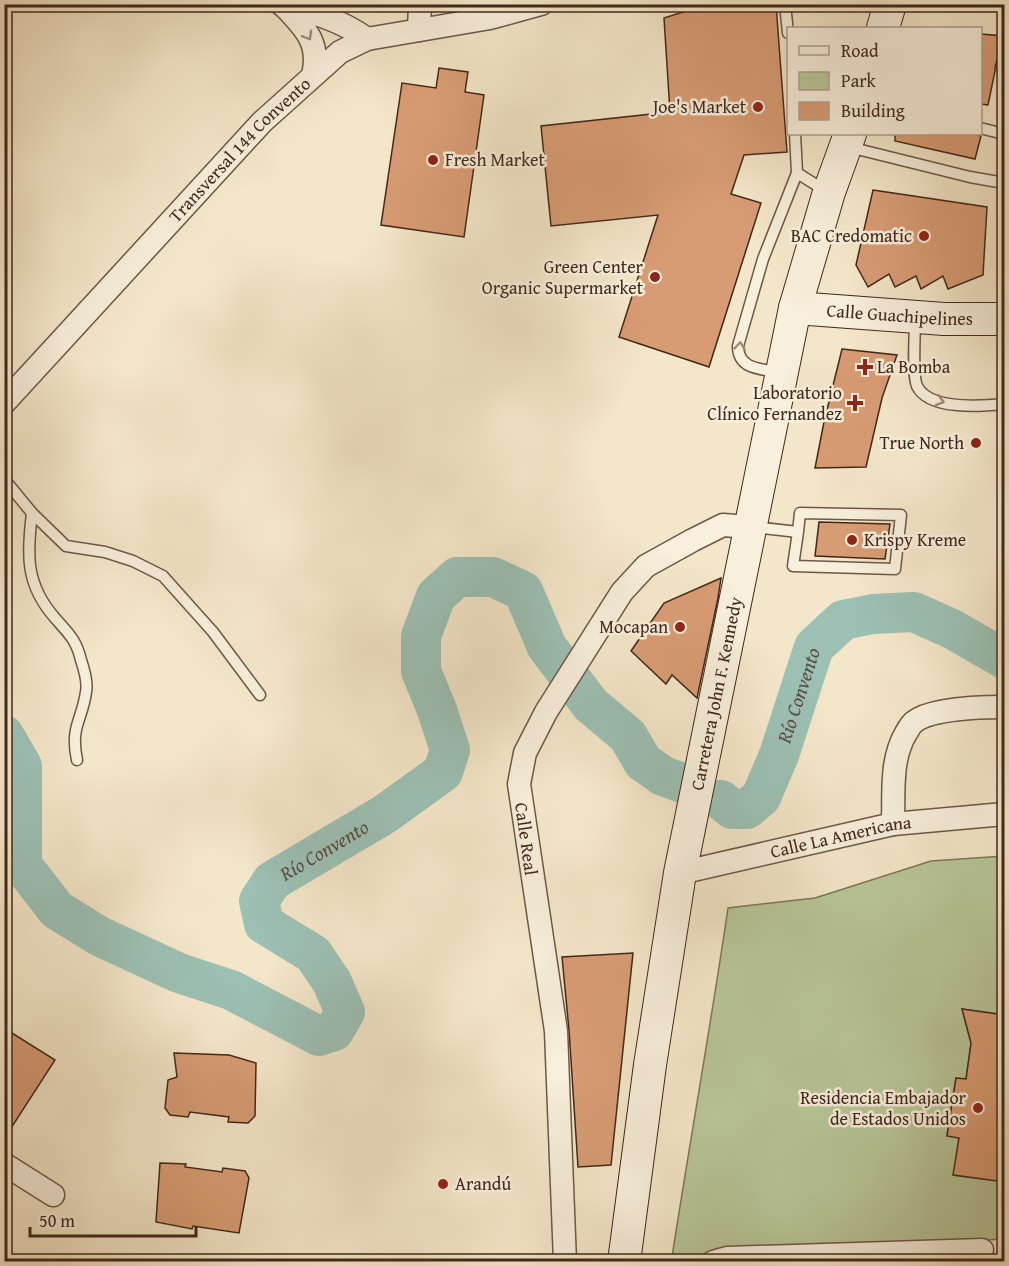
<svg xmlns="http://www.w3.org/2000/svg" width="1009" height="1266" font-family="'Gentium Book Plus',serif">
<style>
.green{fill:#b8c699;stroke:#7c765a;stroke-width:1.5}
.lines{fill:none;stroke-linecap:round;stroke-linejoin:round}
.river{stroke:#9cc0b4;stroke-width:40}
.building{fill:#d89c74;stroke:#41271a;stroke-width:1.5}
.lane-casing{stroke:#6e5746;stroke-width:13}
.street-casing{stroke:#6e5746;stroke-width:25}
.secondary-casing{stroke:#41271a;stroke-width:34}
.lane{stroke:#f8efdc;stroke-width:10}
.street{stroke:#f8efdc;stroke-width:22}
.secondary{stroke:#f8efdc;stroke-width:32}
.oneway{stroke:#9c8b7b}
.poi-dot{fill:#8f2418;stroke:#f8efdc;stroke-width:2}
.labels{text-anchor:middle;stroke-width:5;stroke-linejoin:round;paint-order:stroke}
.poi-label{font-size:18px;fill:#41271a;stroke:#f8efdc;text-anchor:end}
.street-label{font-size:18px;fill:#41271a;stroke:#f8efdc}
.water-label{font-size:20px;font-style:italic;fill:#584d40;stroke:#f8efdc}
</style>
<rect width="100%" height="100%" fill="#f4e7c9"/>
<filter id="stains"><feTurbulence type="fractalNoise" baseFrequency=".00333" numOctaves="4"/><feColorMatrix values="0 0 0 0 .2 0 0 0 0 .09 0 0 0 0 .02 0 0 0 .5 -.17"/></filter>
<radialGradient id="worn" r=".72"><stop offset=".6" stop-color="#630" stop-opacity="0"/><stop offset="1" stop-color="#630" stop-opacity=".3"/></radialGradient>
<path class="green" d="M 1004,856 L 1004,1015 L 962,1009 L 971,1043 L 966,1079 L 956,1078 L 947,1136 L 959,1138 L 954,1175 L 1004,1182 L 1004,1239 L 672,1257 C 690,1141 711,1024 728,908 L 815,898 L 931,861 Z"/>
<g class="lines">
<g class="river">
<path id="s1" d="M 4,735 L 22,766 L 22,865 L 57,910 L 99,936 L 179,973 L 231,990 L 319,1036 L 334,1031 L 345,1012 L 332,982 L 313,954 L 264,924 L 259,901 L 272,881 L 385,814 L 443,772 L 450,750 L 437,710 L 421,671 L 421,636 L 436,596 L 457,577 L 493,577 L 523,591 L 547,647 L 591,705 L 628,736 L 643,762 L 663,776 L 682,783"/>
<path id="s2" d="M 721,800 L 732,809 L 747,809 L 761,797 L 779,755 L 814,647 L 843,620 L 873,614 L 914,612 L 952,629 L 1004,659"/>
</g>
</g>
<g class="building">
<polygon points="708,4 776,4 787,152 744,155 731,194 761,203 709,367 619,337 658,215 551,226 541,126 670,112 664,18"/>
<polygon points="981,34 1004,36 995,67 995,71 988,105 981,104"/>
<polygon points="439,68 468,72 465,92 484,95 464,237 381,225 402,83 436,88"/>
<polygon points="895,134 975,134 981,136 975,159 895,141"/>
<polygon points="873,190 987,207 983,275 948,289 943,276 921,289 916,276 895,287 889,274 868,287 856,265"/>
<polygon points="842,349 897,355 882,398 866,467 815,468 824,422"/>
<polygon points="819,522 890,524 885,559 815,556"/>
<polygon points="721,578 718,598 697,698 672,675 666,684 631,651 664,603"/>
<polygon points="633,953 611,1165 578,1167 569,1030 562,957"/>
<polygon points="962,1009 1005,1015 1005,1182 953,1175 959,1138 947,1136 956,1078 966,1079 971,1043"/>
<polygon points="4,1028 55,1060 4,1139"/>
<polygon points="174,1053 229,1055 256,1063 255,1116 248,1123 228,1122 229,1117 190,1112 188,1117 170,1115 165,1108 168,1080 177,1077"/>
<polygon points="160,1163 186,1164 185,1167 222,1172 223,1168 245,1171 249,1178 239,1233 193,1226 192,1229 156,1222"/>
</g>
<g class="lines">
<g class="lane-casing">
<g id="lane">
<polyline points="785,4 788,33"/>
<polyline points="1002,68 1004,68"/>
<polyline points="980,128 1004,134"/>
<polyline points="795,134 797,173 826,191"/>
<polyline points="849,147 970,177 1004,183"/>
<path d="M 915,321 C 915,335 912,374 917,386 C 929,411 983,406 1004,404"/>
<path d="M 778,372 C 760,369 738,369 738,346 L 763,259 L 797,173"/>
<polyline points="4,479 32,513 66,546 105,552 133,561 163,576 213,632 260,695"/>
<path d="M 32,513 C 27,554 25,584 55,618 C 68,633 76,639 81,660 C 84,669 88,683 86,692 C 82,721 70,726 77,760"/>
<polyline points="754,527 798,532 793,566 895,569 901,515 800,513 798,532"/>
</g>
</g>
<g class="street-casing">
<g id="street">
<path d="M 281,4 C 312,12 341,20 367,39"/>
<path d="M 283,5 C 304,27 321,42 313,75"/>
<polyline points="419,30 420,4"/>
<path id="s3" d="M 4,403 L 262,122 L 340,52 L 367,39 L 490,18 L 541,4"/>
<path d="M 893,824 C 894,794 890,760 906,733 C 908,730 911,724 914,722 C 931,708 983,707 1004,707"/>
<path id="s4" d="M 680,873 L 893,824 L 1004,814"/>
<polyline points="4,1164 53,1195"/>
<polyline points="565,1262 556,1031 519,784 525,753 546,712 622,592 646,566 693,540 723,525 750,527"/>
<polyline points="713,1262 727,1258 982,1250"/>
</g>
</g>
<g class="secondary-casing">
<g id="secondary">
<polyline points="883,28 890,4"/>
<path id="s5" d="M 795,308 L 944,319 L 1004,319"/>
<path id="s6" d="M 624,1262 L 650,1065 L 680,873 L 795,308 L 829,192 L 850,134"/>
</g>
</g>
<use href="#lane" class="lane"/>
<use href="#street" class="street"/>
<use href="#secondary" class="secondary"/>
</g>
<defs><path id="oneway-chevron" d="M-2-3.5L2.5 0L-2 3.5" fill="none" stroke-width="1.6" stroke-linecap="round" stroke-linejoin="round" transform="scale(1.5)"/></defs>
<g class="oneway">
<use href="#oneway-chevron" transform="translate(308 36) rotate(60)"/>
<use href="#oneway-chevron" transform="translate(740 346) rotate(-83)"/>
<use href="#oneway-chevron" transform="translate(940 401) rotate(16)"/>
</g>
<g class="poi-dot">
<circle cx="758" cy="107" r="6"/>
<circle cx="433" cy="160" r="6"/>
<circle cx="924" cy="236" r="6"/>
<circle cx="655" cy="277" r="6"/>
<path d="M862 358h6v6h6v6h-6v6h-6v-6h-6v-6h6z"/>
<path d="M852 394h6v6h6v6h-6v6h-6v-6h-6v-6h6z"/>
<circle cx="976" cy="443" r="6"/>
<circle cx="852" cy="540" r="6"/>
<circle cx="680" cy="627" r="6"/>
<circle cx="978" cy="1108" r="6"/>
<circle cx="443" cy="1184" r="6"/>
</g>
<g class="labels">
<g class="poi-label">
<text x="746" y="113">Joe's Market</text>
<text x="445" y="166" text-anchor="start">Fresh Market</text>
<text x="912" y="242">BAC Credomatic</text>
<text x="643" y="273">Green Center<tspan x="643" dy="21">Organic Supermarket</tspan></text>
<text x="877" y="373" text-anchor="start">La Bomba</text>
<text x="842" y="399">Laboratorio<tspan x="842" dy="21">Clínico Fernandez</tspan></text>
<text x="964" y="449">True North</text>
<text x="864" y="546" text-anchor="start">Krispy Kreme</text>
<text x="668" y="633">Mocapan</text>
<text x="966" y="1104">Residencia Embajador<tspan x="966" dy="21">de Estados Unidos</tspan></text>
<text x="455" y="1190" text-anchor="start">Arandú</text>
</g>
<g class="street-label">
<text dy="6" stroke="none"><textPath href="#s3" startOffset="346">Transversal 144 Convento</textPath></text>
<text dy="6" stroke="none"><textPath href="#s5" startOffset="105">Calle Guachipelines</textPath></text>
<text dy="6" stroke="none"><textPath href="#s6" startOffset="576">Carretera John F. Kennedy</textPath></text>
<text dy="6" stroke="none"><textPath href="#s4" startOffset="165">Calle La Americana</textPath></text>
<text transform="translate(526 839) rotate(82)" y="6">Calle Real</text>
</g>
<g class="water-label">
<text dy="7" stroke="none"><textPath href="#s2" startOffset="156">Río Convento</textPath></text>
<text dy="7" stroke="none"><textPath href="#s1" startOffset="753">Río Convento</textPath></text>
</g>
</g>
<rect width="1009" height="1266" fill="none" stroke="#f4e7c9" stroke-width="24"/>
<rect x="6" y="6" width="997" height="1254" fill="none" stroke="#41271a" stroke-width="3"/>
<rect x="12" y="12" width="985" height="1242" fill="none" stroke="#41271a" stroke-width="1.5"/>
<rect x="787" y="27" width="195" height="108" fill="#f8efdc" stroke="#af9f8e" stroke-width="1.5"/>
<rect x="799" y="46" width="30" height="9" fill="#f8efdc" stroke="#af9f8e" stroke-width="1.5"/>
<text x="841" y="57" font-size="18" fill="#41271a">Road</text>
<rect x="799" y="72" width="30" height="18" fill="#b8c699" stroke="#af9f8e" stroke-width="1.5"/>
<text x="841" y="87" font-size="18" fill="#41271a">Park</text>
<rect x="799" y="102" width="30" height="18" fill="#d89c74" stroke="#af9f8e" stroke-width="1.5"/>
<text x="841" y="117" font-size="18" fill="#41271a">Building</text>
<path d="M30 1227v9h166v-9" fill="none" stroke="#41271a" stroke-width="3"/>
<text x="39" y="1227" font-size="18" fill="#41271a" stroke="#f8efdc" stroke-width="4.5" paint-order="stroke">50 m</text>
<rect width="100%" height="100%" filter="url(#stains)"/>
<rect width="100%" height="100%" fill="url(#worn)"/>
</svg>
